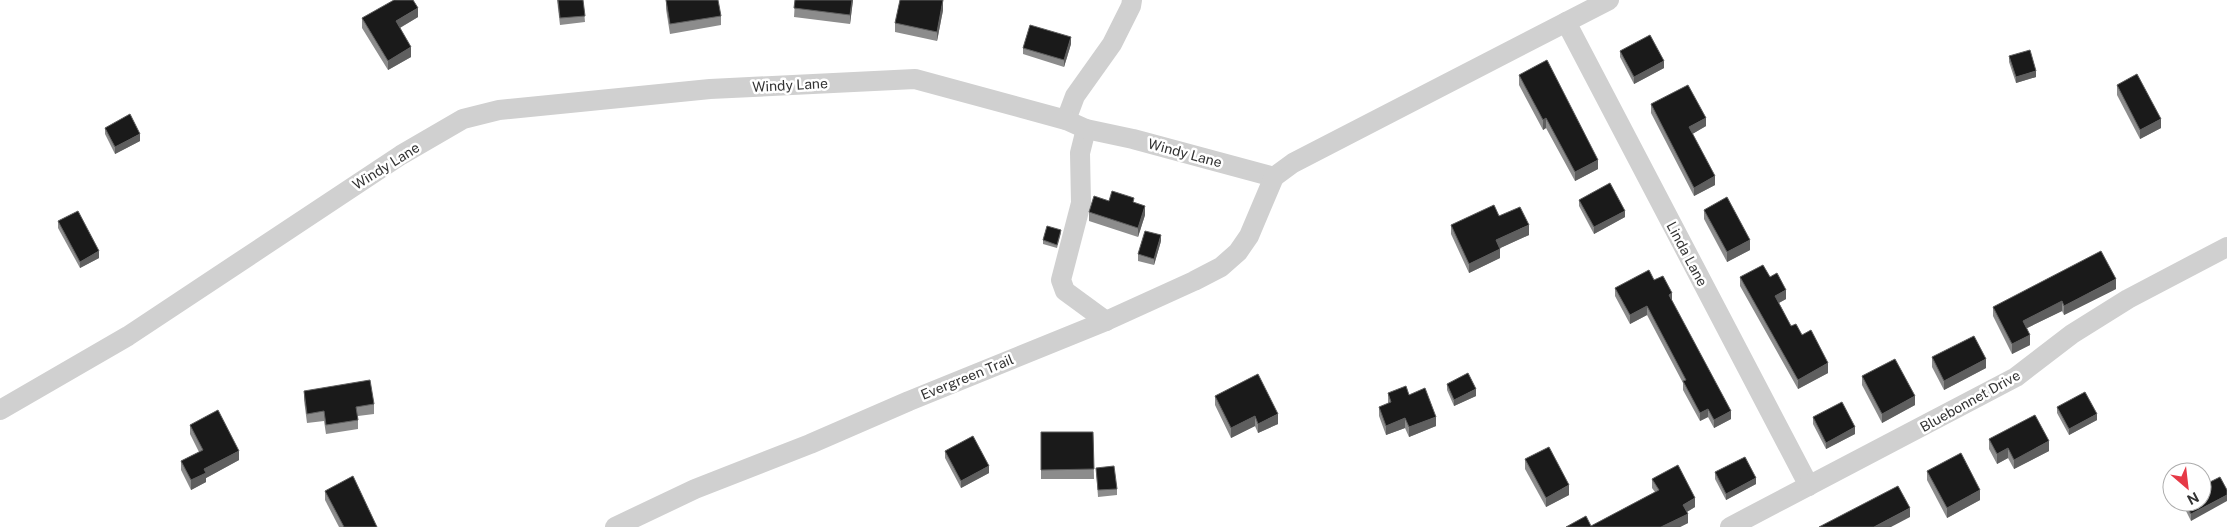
<svg xmlns="http://www.w3.org/2000/svg" width="2227" height="527" font-family="'Public Sans',sans-serif">
<style>
.lines{fill:none;stroke-linecap:round;stroke-linejoin:round}
.minor{stroke:#d0d0d0;stroke-width:20}
.wall{fill:#8c8c8c}
.shaded-wall{fill:#5f5f5f}
.building{fill:#1a1a1a;stroke:#5f5f5f}
.labels{text-anchor:middle;stroke-width:5;stroke-linejoin:round;paint-order:stroke}
.street-label{font-size:14px;fill:#333;stroke:#fff}
</style>
<rect width="100%" height="100%" fill="#fff"/>
<g class="lines">
<g class="minor">
<polyline points="1566,22 1809,486"/>
<polyline points="1066,120 1075,96 1112,44 1131,6 1132,0"/>
<polyline points="1086,129 1080,153 1081,203 1061,280 1065,291 1106,321"/>
<polyline points="0,410 128,336 401,155 463,119 499,110 710,89 915,79 1066,120 1086,129 1133,139 1274,177 1293,163 1609,0"/>
<polyline points="615,527 695,489 810,444 909,401 1106,321 1194,281 1221,267 1238,252 1249,236 1274,177"/>
<polyline points="1730,527 2016,377 2072,334 2128,299 2227,247"/>
</g>
</g>
<g class="wall">
<polygon points="557,0 583,0 585,22 560,25"/>
<polygon points="666,0 721,16 721,25 670,34 666,9"/>
<polygon points="795,0 853,0 850,24 794,17"/>
<polygon points="943,10 937,41 895,32 895,23"/>
<polygon points="418,17 400,28 411,57 388,70 362,28 362,18"/>
<polygon points="1071,44 1064,67 1023,54 1023,48"/>
<polygon points="1620,51 1664,68 1634,84 1620,57"/>
<polygon points="2009,56 2036,77 2016,83 2009,62"/>
<polygon points="1519,75 1598,169 1575,181 1546,128 1543,130 1519,85"/>
<polygon points="2117,85 2161,128 2140,139 2117,95"/>
<polygon points="1651,104 1706,126 1692,134 1715,185 1694,196 1651,113"/>
<polygon points="105,128 140,141 115,154 105,134"/>
<polygon points="1579,200 1625,217 1594,234 1579,206"/>
<polygon points="1109,201 1134,202 1145,215 1138,237 1089,221 1089,212"/>
<polygon points="1704,210 1750,250 1727,262 1704,219"/>
<polygon points="1499,216 1529,235 1500,248 1500,258 1469,273 1451,234 1451,225"/>
<polygon points="58,221 99,258 80,268 58,228"/>
<polygon points="1061,233 1057,248 1043,244 1043,240"/>
<polygon points="1161,241 1154,265 1138,261 1138,254"/>
<polygon points="1740,277 1770,277 1786,299 1779,303 1791,326 1802,335 1828,373 1798,389 1740,286"/>
<polygon points="1654,280 1672,301 1731,419 1714,428 1708,417 1700,421 1683,390 1683,383 1647,315 1630,324 1615,296 1615,288"/>
<polygon points="2116,289 2064,315 2062,311 2027,328 2030,345 2012,354 1993,316 1993,307"/>
<polygon points="1932,357 1986,368 1944,390 1932,367"/>
<polygon points="1862,376 1915,405 1882,423 1862,385"/>
<polygon points="1447,384 1476,396 1454,406 1447,390"/>
<polygon points="304,391 374,404 374,414 358,416 358,429 326,434 324,421 307,423 304,400"/>
<polygon points="1388,393 1409,395 1436,426 1409,437 1405,428 1386,435 1379,416 1379,407 1388,404"/>
<polygon points="1215,396 1278,424 1258,433 1255,426 1231,438 1215,405"/>
<polygon points="2057,407 2097,420 2069,435 2057,413"/>
<polygon points="1813,417 1855,434 1826,449 1813,424"/>
<polygon points="190,425 239,460 206,478 206,482 191,490 181,470 181,461 199,452 190,434"/>
<polygon points="1041,432 1093,432 1094,479 1041,479"/>
<polygon points="1989,439 2049,451 2014,469 2008,458 1997,464 1989,449"/>
<polygon points="945,451 989,473 961,488 945,458"/>
<polygon points="1525,459 1569,495 1546,507 1525,469"/>
<polygon points="1096,468 1117,489 1117,495 1098,497"/>
<polygon points="1927,471 1980,500 1947,518 1927,480"/>
<polygon points="1715,472 1756,484 1726,500 1715,479"/>
<polygon points="1652,479 1695,507 1687,512 1688,523 1680,527 1566,527 1591,526 1655,492 1652,488"/>
<polygon points="325,491 377,527 339,527 325,500"/>
<polygon points="2182,502 2202,502 2191,521 2182,503"/>
</g>
<g class="shaded-wall">
<polygon points="852,0 853,0 850,24 850,15"/>
<polygon points="943,0 943,10 937,41 937,32"/>
<polygon points="418,8 418,17 396,30 396,21"/>
<polygon points="1071,37 1071,44 1064,67 1064,60"/>
<polygon points="411,47 411,57 388,70 388,61"/>
<polygon points="1664,61 1664,68 1634,84 1634,77"/>
<polygon points="2036,71 2036,77 2016,83 2016,77"/>
<polygon points="1546,118 1546,128 1543,130 1543,120"/>
<polygon points="1706,118 1706,126 1689,136 1689,127"/>
<polygon points="2161,119 2161,128 2140,139 2140,130"/>
<polygon points="140,134 140,141 115,154 115,147"/>
<polygon points="1598,160 1598,169 1575,181 1575,172"/>
<polygon points="1715,176 1715,185 1694,196 1694,188"/>
<polygon points="1145,206 1145,215 1138,237 1138,228"/>
<polygon points="1625,211 1625,217 1594,234 1594,227"/>
<polygon points="1529,225 1529,235 1496,250 1496,240"/>
<polygon points="1161,235 1161,241 1154,265 1154,259"/>
<polygon points="1750,240 1750,250 1727,262 1727,252"/>
<polygon points="1500,249 1500,258 1469,273 1469,264"/>
<polygon points="99,251 99,258 80,268 80,262"/>
<polygon points="2116,279 2116,289 2064,315 2064,306"/>
<polygon points="1786,290 1786,299 1775,305 1775,296"/>
<polygon points="1672,293 1672,302 1669,295"/>
<polygon points="2062,301 2062,311 2023,330 2023,321"/>
<polygon points="1647,306 1647,315 1630,324 1630,315"/>
<polygon points="2030,335 2030,345 2012,354 2012,344"/>
<polygon points="1986,359 1986,368 1944,390 1944,381"/>
<polygon points="1828,363 1828,373 1798,389 1798,380"/>
<polygon points="1476,389 1476,396 1454,406 1454,400"/>
<polygon points="1915,396 1915,405 1882,423 1882,414"/>
<polygon points="1708,409 1708,417 1700,421 1700,413"/>
<polygon points="1731,411 1731,419 1714,428 1714,420"/>
<polygon points="1278,414 1278,424 1258,433 1258,424"/>
<polygon points="2097,414 2097,420 2069,435 2069,429"/>
<polygon points="1255,416 1255,426 1231,438 1231,428"/>
<polygon points="1436,417 1436,426 1409,437 1409,427"/>
<polygon points="1405,418 1405,428 1386,435 1386,426"/>
<polygon points="1855,427 1855,434 1826,449 1826,443"/>
<polygon points="2049,441 2049,451 2014,469 2014,460"/>
<polygon points="2008,448 2008,458 1997,464 1997,454"/>
<polygon points="239,451 239,460 206,478 206,482 191,490 191,480 204,469"/>
<polygon points="989,466 989,473 961,488 961,481"/>
<polygon points="1756,478 1756,484 1726,500 1726,494"/>
<polygon points="1569,485 1569,495 1546,507 1546,498"/>
<polygon points="1980,490 1980,500 1947,518 1947,508"/>
<polygon points="2227,495 2227,501 2191,521 2191,514"/>
<polygon points="1695,498 1695,507 1683,514 1683,505"/>
<polygon points="1910,508 1910,517 1891,527 1874,527"/>
<polygon points="1688,514 1688,523 1680,527 1661,527"/>
</g>
<g class="building">
<polygon points="394,0 413,0 418,8 396,21 411,47 388,61 362,18"/>
<polygon points="558,0 583,0 585,16 560,18"/>
<polygon points="666,0 718,0 721,16 670,24"/>
<polygon points="795,0 852,0 850,15 794,8"/>
<polygon points="900,0 943,0 937,32 895,23"/>
<polygon points="1030,25 1071,37 1064,60 1023,48"/>
<polygon points="1650,35 1664,61 1634,77 1620,51"/>
<polygon points="2030,50 2036,71 2016,77 2009,56"/>
<polygon points="1547,60 1598,160 1575,172 1546,118 1543,120 1519,75"/>
<polygon points="2137,74 2161,119 2140,130 2117,85"/>
<polygon points="1688,85 1706,118 1689,127 1715,176 1694,188 1651,104"/>
<polygon points="130,114 140,134 115,147 105,128"/>
<polygon points="1610,183 1625,211 1594,227 1579,200"/>
<polygon points="1112,191 1134,198 1133,202 1145,206 1138,228 1089,212 1094,196 1109,201"/>
<polygon points="1727,197 1750,240 1727,252 1704,210"/>
<polygon points="1494,205 1499,216 1520,207 1529,225 1496,240 1500,249 1469,264 1451,225"/>
<polygon points="78,211 99,251 80,262 58,221"/>
<polygon points="1047,226 1061,230 1057,245 1043,240"/>
<polygon points="1145,231 1161,235 1154,259 1138,254"/>
<polygon points="2101,251 2116,279 2064,306 2062,301 2023,321 2030,335 2012,344 1993,307"/>
<polygon points="1763,265 1770,277 1777,273 1786,290 1775,296 1791,326 1796,324 1802,335 1811,330 1828,363 1798,380 1740,277"/>
<polygon points="1649,270 1654,280 1663,276 1672,293 1669,295 1731,411 1714,420 1708,409 1700,413 1683,381 1686,380 1647,306 1630,315 1615,288"/>
<polygon points="1974,336 1986,359 1944,381 1932,357"/>
<polygon points="1895,359 1915,396 1882,414 1862,376"/>
<polygon points="1468,373 1476,389 1454,400 1447,384"/>
<polygon points="1258,374 1278,414 1258,424 1255,416 1231,428 1215,396"/>
<polygon points="370,380 374,404 356,407 358,420 326,425 324,411 307,414 304,391"/>
<polygon points="1406,386 1409,395 1425,388 1436,417 1409,427 1405,418 1386,426 1379,407 1391,402 1388,393"/>
<polygon points="2085,392 2097,414 2069,429 2057,407"/>
<polygon points="1842,402 1855,427 1826,443 1813,417"/>
<polygon points="218,410 239,451 204,469 206,473 191,480 181,461 203,450 190,425"/>
<polygon points="2035,415 2049,441 2014,460 2008,448 1997,454 1989,439"/>
<polygon points="1041,432 1093,432 1094,469 1041,470"/>
<polygon points="973,436 989,466 961,481 945,451"/>
<polygon points="1549,447 1569,485 1546,498 1525,459"/>
<polygon points="1961,453 1980,490 1947,508 1927,471"/>
<polygon points="1745,457 1756,478 1726,494 1715,472"/>
<polygon points="1678,465 1695,498 1683,505 1688,514 1661,527 1566,527 1586,516 1591,526 1659,490 1652,479"/>
<polygon points="1114,466 1117,489 1098,490 1096,468"/>
<polygon points="353,476 377,527 344,527 325,491"/>
<polygon points="2220,477 2227,490 2227,495 2191,514 2184,502 2202,502 2202,486"/>
<polygon points="1898,486 1910,508 1874,527 1819,527"/>
</g>
<g class="labels">
<g class="street-label">
<text transform="translate(790 85) rotate(-3)" y="5">Windy Lane</text>
<text transform="translate(1185 153) rotate(15)" y="5">Windy Lane</text>
<text transform="translate(386 166) rotate(-32)" y="5">Windy Lane</text>
<text transform="translate(1687 254) rotate(62)" y="5">Linda Lane</text>
<text transform="translate(967 377) rotate(-22)" y="5">Evergreen Trail</text>
<text transform="translate(1970 401) rotate(-29)" y="5">Bluebonnet Drive</text>
</g>
</g>
<g transform="translate(2187 487) rotate(152)"><circle r="24" fill="#ffffff" stroke="#adadad"/>
<path d="M0-4L9 19L0 12L-9 19Z" fill="#e63946"/>
<text y="-8" font-size="14" font-weight="bold" text-anchor="middle" fill="#333333">N</text>
</g>
</svg>
